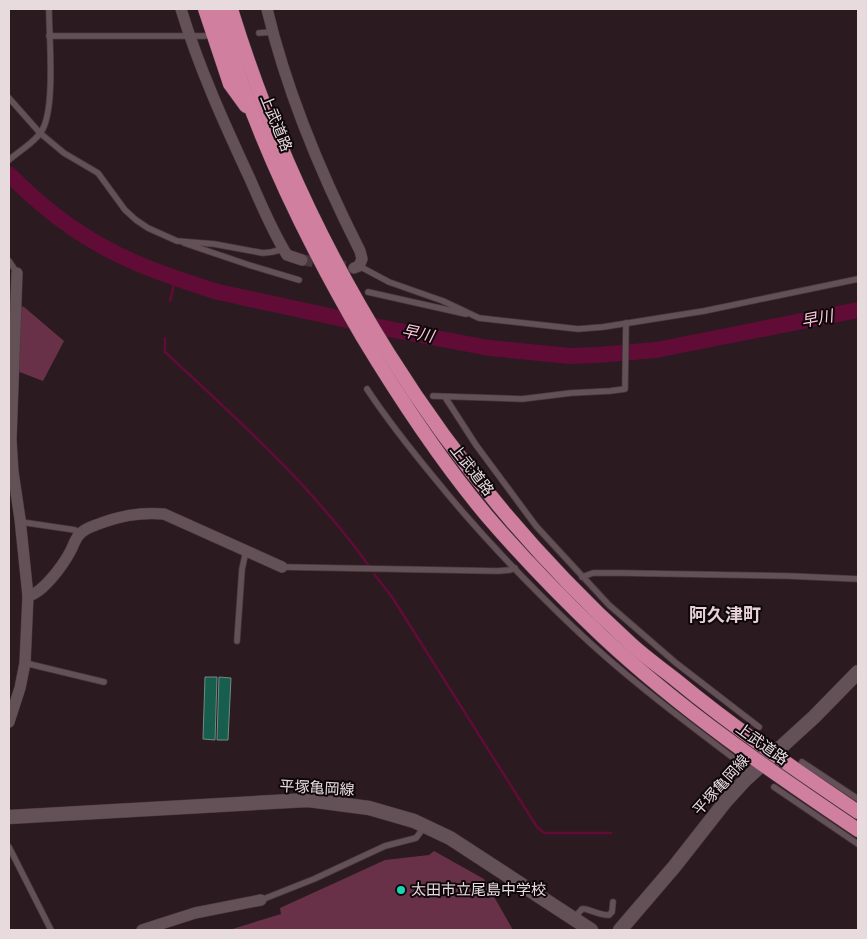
<svg xmlns="http://www.w3.org/2000/svg" width="867" height="939" font-family="'Archivo Narrow','Noto Sans JP',sans-serif">
<style>
.green{fill:#693147}
.lines{fill:none;stroke-linecap:round;stroke-linejoin:round}
.stream{stroke:#610c36;stroke-width:2.5}
.river{stroke:#610c36;stroke-width:16}
.building{fill:#175e4e;stroke:#738a83}
.minor-tunnel{stroke:#47373c;stroke-width:11;stroke-dasharray:11 5.5;stroke-linecap:butt}
.service-casing{stroke:#46383d;stroke-width:7}
.minor-casing{stroke:#46383d;stroke-width:12}
.secondary-casing{stroke:#46383d;stroke-width:15}
.trunk-casing{stroke:#46383d;stroke-width:15}
.service{stroke:#645057;stroke-width:5.5}
.minor{stroke:#645057;stroke-width:11}
.secondary{stroke:#645057;stroke-width:14}
.trunk{stroke:#d0809e;stroke-width:14}
.poi-dot{fill:#19d5b2;stroke:#0e070a;stroke-width:2}
.labels{text-anchor:middle;stroke-width:4;stroke-linejoin:round;paint-order:stroke}
.street-label{font-size:15px;fill:#e7dbde;stroke:#0e070a}
.poi-label{font-size:15px;fill:#e7dbde;stroke:#0e070a;text-anchor:start}
.water-label{font-size:16px;font-style:italic;fill:#fbc9d9;stroke:#0e070a}
.quarter-label{font-size:18px;font-weight:bold;fill:#e7d0d7;stroke:#0e070a}
</style>
<rect width="100%" height="100%" fill="#2b1a20"/>
<g class="green">
<polygon points="20,306 24,307 64,341 43,381 17,371"/>
<polygon points="434,851 484,879 513,930 229,930 281,914 280,908 385,860 429,855"/>
</g>
<g class="lines">
<g class="stream">
<polyline points="170,301 176,277"/>
<path d="M 165,338 L 165,352 C 237,419 311,485 369,566"/>
<polyline points="374,574 392,597 537,827 544,833 611,833"/>
</g>
<path class="river" d="M 9,174 C 44,210 88,242 134,262 C 161,274 190,283 218,292 L 394,330 L 489,348 L 570,356 L 597,355 L 656,350 L 858,310"/>
</g>
<g class="building">
<polygon points="205,677 217,677 215,740 203,739"/>
<polygon points="219,677 231,678 228,740 217,740"/>
</g>
<g class="lines">
<polyline class="minor-tunnel" points="302,260 354,268"/>
<g class="service-casing">
<g id="service">
<polyline points="259,33 272,32"/>
<polyline points="49,36 205,36"/>
<polyline points="9,98 40,133 64,153 98,173 125,210 136,220 148,228 177,241 214,244 263,253 272,252 283,249"/>
<path d="M 9,160 C 19,151 34,143 41,132 C 56,111 49,37 49,9"/>
<polyline points="184,243 249,265 299,280"/>
<polyline points="9,261 17,273"/>
<polyline points="359,266 389,282 443,301 479,318 578,329 603,327 704,311 858,279"/>
<polyline points="368,292 466,314"/>
<path d="M 367,389 C 388,421 412,451 436,480 C 478,532 525,581 573,627 C 622,674 678,716 732,757"/>
<polyline points="433,396 522,399 571,393 610,391 625,389 626,323"/>
<polyline points="445,397 476,445 536,526 609,605 676,663 759,727"/>
<polyline points="21,522 75,530 79,534"/>
<polyline points="282,567 498,571 510,570 515,568"/>
<polyline points="582,577 593,573 621,573 789,576 858,579"/>
<polyline points="237,641 242,569 246,551"/>
<polyline points="25,663 104,682"/>
<polyline points="802,762 858,799"/>
<polyline points="774,787 858,844"/>
<polyline points="9,847 51,930"/>
<polyline points="261,900 314,879 385,846 416,838 425,826"/>
<path d="M 574,919 C 576,916 579,912 582,909 C 585,907 600,916 609,915 L 612,912 L 613,902"/>
</g>
</g>
<g class="minor-casing">
<g id="minor">
<path d="M 181,9 C 199,68 224,123 250,179 C 261,204 272,231 287,255 L 302,260"/>
<path d="M 267,9 C 287,93 321,174 360,251 L 362,259 L 359,266 L 354,268"/>
<path d="M 28,596 C 43,593 63,565 70,552 C 73,547 75,539 79,535 C 83,530 90,527 96,525 C 119,516 139,512 164,514 L 282,567"/>
<polyline points="9,722 20,688 25,663 28,596 20,519 13,472 11,440 17,273"/>
<polyline points="142,930 195,913 261,900"/>
</g>
</g>
<g class="secondary-casing">
<g id="secondary">
<polyline points="9,817 308,800 369,808 414,821 450,838 591,930"/>
<polyline points="620,930 674,867 725,802 745,780 814,717 858,672"/>
</g>
</g>
<g class="trunk-casing">
<g id="trunk">
<polyline points="205,9 230,84 246,106"/>
<path d="M 218,9 C 250,124 302,233 362,336 C 400,399 440,460 487,516 C 523,558 562,598 602,636 C 681,710 769,770 858,830"/>
<path d="M 231,9 C 306,252 442,472 631,644 C 645,657 661,668 676,680 C 734,728 796,770 858,812"/>
</g>
</g>
<use href="#service" class="service"/>
<use href="#minor" class="minor"/>
<use href="#secondary" class="secondary"/>
<use href="#trunk" class="trunk"/>
</g>
<circle class="poi-dot" cx="401" cy="890" r="5"/>
<g class="labels">
<g class="street-label">
<text transform="translate(276 123) rotate(68)" y="5">上武道路</text>
<text transform="translate(472 470) rotate(52)" y="5">上武道路</text>
<text transform="translate(762 744) rotate(36)" y="5">上武道路</text>
<text transform="translate(721 785) rotate(-48)" y="5">平塚亀岡線</text>
<text transform="translate(317 788) rotate(3)" y="5">平塚亀岡線</text>
</g>
<g class="poi-label">
<text x="411" y="895">太田市立尾島中学校</text>
</g>
<g class="water-label">
<text transform="translate(817 318) rotate(-11)" y="6">早川</text>
<text transform="translate(418 333) rotate(12)" y="6">早川</text>
</g>
<g class="quarter-label">
<text x="725" y="621">阿久津町</text>
</g>
</g>
<rect width="867" height="939" fill="none" stroke="#e7dbde" stroke-width="20"/>
</svg>
